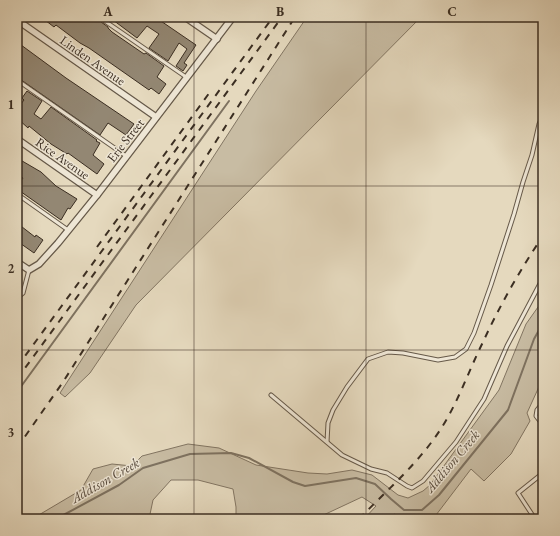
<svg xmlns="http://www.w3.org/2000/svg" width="560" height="536" font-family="'EB Garamond',serif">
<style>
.green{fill:#c8bca3;stroke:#827562}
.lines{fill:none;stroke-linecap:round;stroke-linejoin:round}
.stream{stroke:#7e7260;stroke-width:2}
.building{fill:#938773;stroke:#3b2e22}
.lane-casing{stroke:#665949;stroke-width:5}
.street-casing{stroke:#665949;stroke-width:8}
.lane{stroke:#eee6d5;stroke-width:3}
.street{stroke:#eee6d5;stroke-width:5.5}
.rail{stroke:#3b2e22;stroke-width:2;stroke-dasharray:7 7;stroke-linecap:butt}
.grid{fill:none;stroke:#3b2e22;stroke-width:1;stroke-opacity:0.55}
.labels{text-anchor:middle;stroke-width:3;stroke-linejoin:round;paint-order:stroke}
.street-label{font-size:13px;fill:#3b2e22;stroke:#eee6d5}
.water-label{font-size:14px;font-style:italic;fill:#574a3c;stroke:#eee6d5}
.neatline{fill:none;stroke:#3b2e22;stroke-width:1.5}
.grid-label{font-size:13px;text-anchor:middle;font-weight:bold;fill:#3b2e22}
</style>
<rect width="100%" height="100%" fill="#e5d9be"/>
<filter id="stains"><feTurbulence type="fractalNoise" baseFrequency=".005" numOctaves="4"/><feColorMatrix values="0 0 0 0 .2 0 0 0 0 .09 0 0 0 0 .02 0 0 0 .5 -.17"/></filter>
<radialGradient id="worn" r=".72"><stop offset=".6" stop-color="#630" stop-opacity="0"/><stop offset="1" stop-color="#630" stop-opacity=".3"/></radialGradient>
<g class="green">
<polygon points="307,17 421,17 136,305 90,373 65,397 60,393 256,91"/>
<polygon points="543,300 543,378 527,413 530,421 511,454 484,481 471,469 433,519 408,519 394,514 389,519 364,519 376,506 362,497 315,519 236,519 236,507 233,489 198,480 171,480 153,500 149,519 32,519 81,490 93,469 112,464 132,466 142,456 188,444 219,448 256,465 308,473 327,474 352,470 372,475 398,495 408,498 423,491 430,485 499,390 526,324"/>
</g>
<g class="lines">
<g class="stream">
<polyline points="17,392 229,101"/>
<polyline points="56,519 119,485 143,468 190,454 231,453 249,458 293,482 305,486 356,478 375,484 391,499 404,510 422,510 439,495 508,410 534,339 543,323"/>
</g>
</g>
<g class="building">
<polygon points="41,17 56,17 61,21 63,17 96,17 97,19 108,27 108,28 112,32 144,54 146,53 164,66 157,77 166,84 159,94 151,88 149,90 89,48 80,43 56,25 54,27"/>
<polygon points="104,17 155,17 196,45 184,63 187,65 183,71 176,66 187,49 179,43 168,61 149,48 159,34 147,26 137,38 113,20 112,22"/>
<polygon points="17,42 66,78 134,124 126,135 108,123 100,135 17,77"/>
<polygon points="27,91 42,101 34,114 41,119 51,107 97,140 96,141 100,143 93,155 104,164 97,174 68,153 67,154 51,144 29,126 28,128 17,118 17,109 24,100 22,98"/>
<polygon points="17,158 41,172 56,186 77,199 70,209 68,208 61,220 17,189 17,186 23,178 17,174"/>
<polygon points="17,223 35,237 36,235 43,240 34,253 17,241"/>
</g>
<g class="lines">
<g class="lane-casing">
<g id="lane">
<polyline points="99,17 186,77"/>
<polyline points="17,80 126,156"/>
<polyline points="17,194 68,230"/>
<polyline points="17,298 23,293 29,270"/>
<polyline points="543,387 541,405 537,410 536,416 543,425"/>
<polyline points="271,395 342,455 371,469 387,473 407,486 412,488 423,481 456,442 484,399 507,346 543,278"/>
<polyline points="327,442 328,423 333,410 347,387 368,359 388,352 403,353 438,360 455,357 466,349 474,333 491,285 514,214 523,182 532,155 539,124 543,115"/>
<polyline points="535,519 518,493 543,473"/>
</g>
</g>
<g class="street-casing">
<g id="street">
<polyline points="185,17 217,39"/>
<polyline points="17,20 156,117"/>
<polyline points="17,139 97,195"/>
<polyline points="17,262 29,270 39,264 58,243 97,195 233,17"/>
</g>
</g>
<use href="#lane" class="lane"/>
<use href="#street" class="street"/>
<g class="rail">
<polyline points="97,247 210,92"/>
<polyline points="17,367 273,17"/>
<polyline points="17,379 282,17"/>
<polyline points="17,448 63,382 295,17"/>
<path d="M 359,519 C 387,490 420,462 442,427 C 459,400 469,370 483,342 C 499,307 521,268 543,236"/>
</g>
</g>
<path class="grid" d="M 194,17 L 194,519M 366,17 L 366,519M 17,186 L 543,186M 17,350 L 543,350"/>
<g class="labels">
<g class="street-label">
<text transform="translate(93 60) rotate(35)" y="5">Linden Avenue</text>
<text transform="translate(125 140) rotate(-52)" y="5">Erie Street</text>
<text transform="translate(63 158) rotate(35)" y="5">Rice Avenue</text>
</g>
<g class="water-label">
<text transform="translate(452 461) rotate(-50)" y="5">Addison Creek</text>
<text transform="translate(105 480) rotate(-30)" y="5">Addison Creek</text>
</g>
</g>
<rect width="560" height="536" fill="none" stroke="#e5d9be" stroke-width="44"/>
<rect x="22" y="22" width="516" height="492" class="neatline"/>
<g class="grid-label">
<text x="108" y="16">A</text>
<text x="280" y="16">B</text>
<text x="452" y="16">C</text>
<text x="11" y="109">1</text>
<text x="11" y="273">2</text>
<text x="11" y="437">3</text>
</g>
<rect width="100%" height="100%" filter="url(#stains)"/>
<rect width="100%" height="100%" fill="url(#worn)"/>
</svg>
